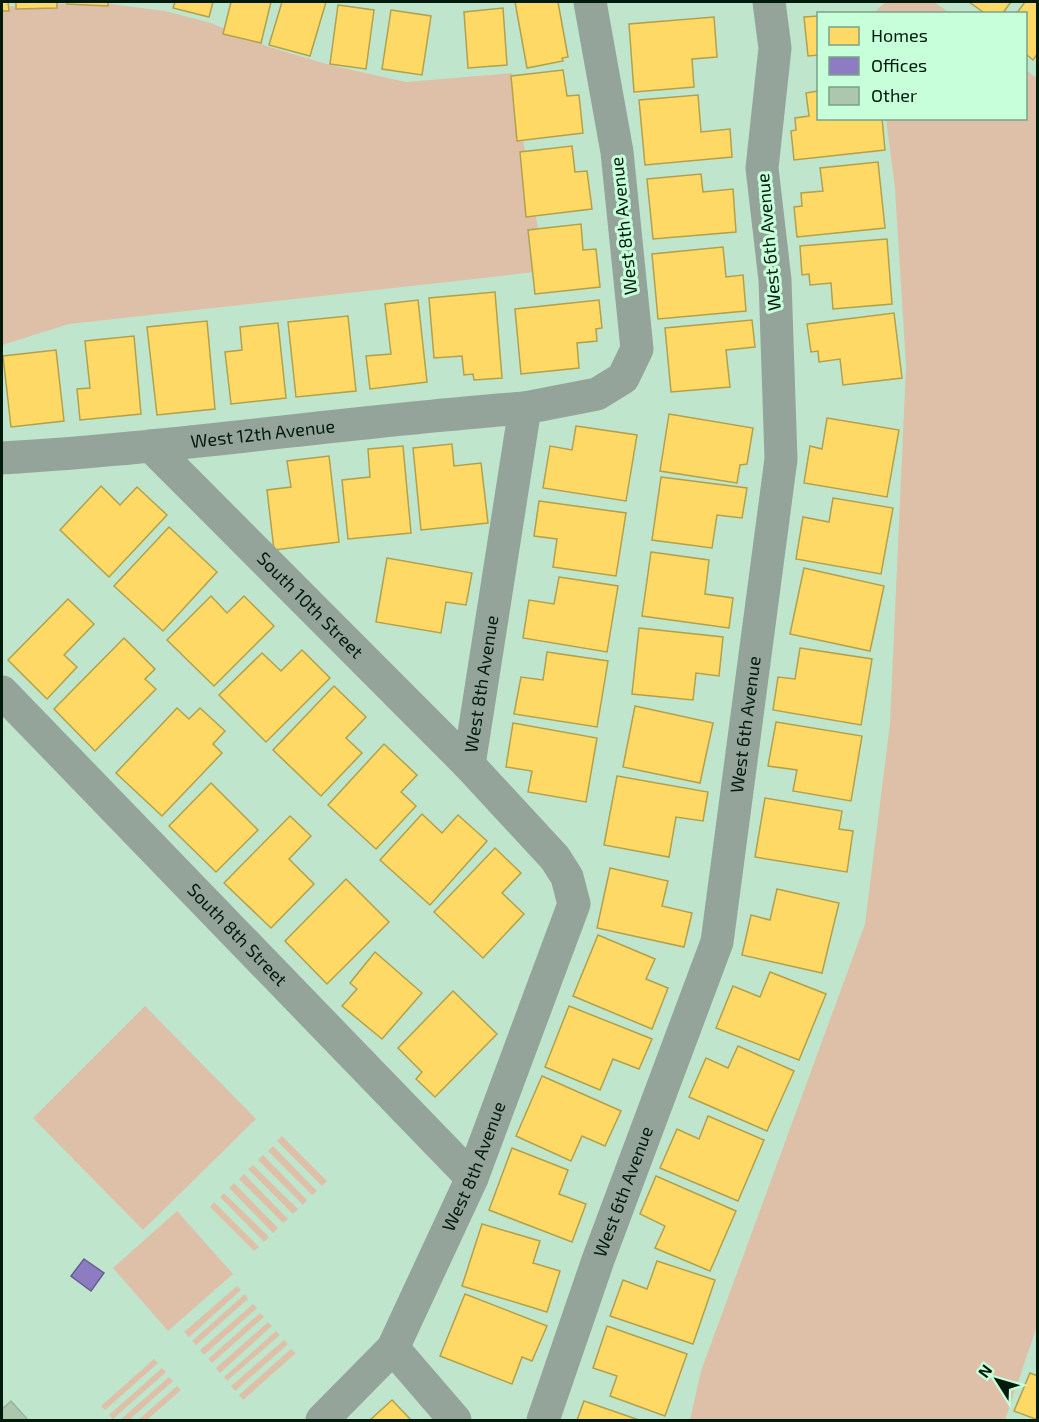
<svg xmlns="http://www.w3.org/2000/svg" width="1039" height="1422" font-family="'Exo 2',sans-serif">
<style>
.green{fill:#dec0a8}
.homes{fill:#ffd966;stroke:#b2a04b;stroke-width:1.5}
.offices{fill:#8e7cc3;stroke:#635f8c;stroke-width:1.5}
.building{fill:#acc7ae;stroke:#9ab39d;stroke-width:1.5}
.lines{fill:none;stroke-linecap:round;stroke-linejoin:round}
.minor{stroke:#95a49b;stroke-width:33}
.labels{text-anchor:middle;stroke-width:6;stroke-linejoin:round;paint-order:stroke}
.street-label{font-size:18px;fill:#001a0b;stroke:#c8ffdb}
</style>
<rect width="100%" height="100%" fill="#bfe6cd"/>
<g class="green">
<polygon points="96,2 165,11 211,23 266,46 330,65 406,82 512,73 545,271 69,324 2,345 2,7"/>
<polygon points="886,2 934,2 950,13 873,13"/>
<polygon points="1026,70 1038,79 1037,1326 1005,1420 690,1420 701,1371 865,924 890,723 906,366 895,189 886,119 1026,118"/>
<polygon points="145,1006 256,1119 143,1230 33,1118"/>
<polygon points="282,1136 327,1181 322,1186 277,1141"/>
<polygon points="273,1146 317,1191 312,1195 268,1151"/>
<polygon points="263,1155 307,1200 303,1205 258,1160"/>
<polygon points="253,1165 298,1209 293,1214 248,1169"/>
<polygon points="244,1174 288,1219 283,1223 239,1179"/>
<polygon points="234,1183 278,1228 273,1233 229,1188"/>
<polygon points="224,1193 269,1237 264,1242 220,1197"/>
<polygon points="214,1202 259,1247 254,1251 210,1207"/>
<polygon points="177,1211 233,1274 168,1331 113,1268"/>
<polygon points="237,1286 241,1290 189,1337 184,1332"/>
<polygon points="245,1294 248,1299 196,1345 192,1341"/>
<polygon points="253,1304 257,1308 204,1355 200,1350"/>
<polygon points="260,1313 264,1317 212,1363 208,1359"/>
<polygon points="268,1322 272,1326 220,1373 216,1368"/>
<polygon points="276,1331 280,1335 227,1381 224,1377"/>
<polygon points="284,1340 288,1344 235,1391 231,1386"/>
<polygon points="291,1349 296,1353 243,1400 239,1395"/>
<polygon points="154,1359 158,1363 105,1410 101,1406"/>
<polygon points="162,1368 166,1372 113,1419 109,1415"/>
<polygon points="169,1377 173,1381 129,1420 120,1420"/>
<polygon points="177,1386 181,1390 147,1420 138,1420"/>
</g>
<g class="homes">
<polygon points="2,2 8,2 9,11 2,11"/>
<polygon points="16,2 57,2 57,8 16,9"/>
<polygon points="68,2 108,2 108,6 67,4"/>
<polygon points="175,2 213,2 209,17 173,8"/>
<polygon points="231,2 271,2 261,43 223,34"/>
<polygon points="282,2 326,2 310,56 269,45"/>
<polygon points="515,2 558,2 568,57 562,58 563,61 527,68"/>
<polygon points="969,2 1011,2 1002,14 986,14"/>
<polygon points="1025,2 1038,2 1038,53 1033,60 1026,54 1026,14 1016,14"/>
<polygon points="338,5 374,10 366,69 330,64"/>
<polygon points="503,8 507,65 468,68 464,12"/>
<polygon points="391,10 431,16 422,75 382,69"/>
<polygon points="818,16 818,55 808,56 804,17"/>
<polygon points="714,17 717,57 692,59 694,87 634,92 629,24"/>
<polygon points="563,70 567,96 579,95 583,133 517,141 511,76"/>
<polygon points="818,91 818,118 882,118 885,150 794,160 791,131 796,130 795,118 809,116 806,93"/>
<polygon points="698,95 701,132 730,129 732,157 645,165 639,100"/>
<polygon points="572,146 575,172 587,171 592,209 526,217 520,152"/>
<polygon points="878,162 885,228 797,237 794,207 802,206 801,193 823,191 820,168"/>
<polygon points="701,174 703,192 733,189 736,232 653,239 647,179"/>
<polygon points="581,224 583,250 596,249 600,287 535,294 528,230"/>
<polygon points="887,239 892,304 833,309 831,283 810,285 809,274 802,275 800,246"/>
<polygon points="723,247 726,277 743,275 746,311 658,319 652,254"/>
<polygon points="495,292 502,378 474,380 473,374 464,375 462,356 434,358 429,298"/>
<polygon points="418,300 427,382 370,389 366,356 391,354 385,304"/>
<polygon points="599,300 602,328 596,329 597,341 577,343 579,368 521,374 515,309"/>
<polygon points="894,313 902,378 843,385 840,359 819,362 818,351 811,352 807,324"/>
<polygon points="348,316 356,391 296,397 288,322"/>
<polygon points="752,320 755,347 726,350 730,387 671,392 665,328"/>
<polygon points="207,321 215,409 157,415 147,327"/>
<polygon points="278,323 286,398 231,404 225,352 242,350 240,327"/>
<polygon points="134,336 141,414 80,420 77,389 90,388 85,341"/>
<polygon points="56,350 64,421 11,427 3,356"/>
<polygon points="669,414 753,428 747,464 740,465 737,483 660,471"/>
<polygon points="827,418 899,430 887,497 804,483 810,446 822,449"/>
<polygon points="576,426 637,435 626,501 543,488 550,446 572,450"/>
<polygon points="452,444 454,466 481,463 488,523 421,530 413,448"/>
<polygon points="403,446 411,533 348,539 342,480 370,477 368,449"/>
<polygon points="329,456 339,542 274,550 267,490 291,487 287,461"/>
<polygon points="661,477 747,488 742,518 717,515 712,548 652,540"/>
<polygon points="101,486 120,505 137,487 167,515 109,577 60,530"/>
<polygon points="833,498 893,508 881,574 796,559 803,517 829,522"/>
<polygon points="539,501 626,513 616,576 553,567 557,539 534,536"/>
<polygon points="169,527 217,572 163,631 114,586"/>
<polygon points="651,552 709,560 705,594 733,598 729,628 642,616"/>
<polygon points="387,558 472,573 466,605 446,602 441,633 376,622"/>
<polygon points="804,568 884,586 870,651 790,634"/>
<polygon points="559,577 618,586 607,652 523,638 529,600 554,604"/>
<polygon points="211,596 227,613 244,596 274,626 214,686 167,640"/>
<polygon points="68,599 94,624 64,655 77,667 47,699 8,660"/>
<polygon points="639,628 723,637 719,676 696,673 693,700 632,694"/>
<polygon points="124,638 155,669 145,679 156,689 95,751 54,709"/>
<polygon points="800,648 872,659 861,725 773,710 778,677 795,679"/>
<polygon points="302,650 330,678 266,742 219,695 262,653 281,671"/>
<polygon points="547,652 608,661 597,727 514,714 521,677 543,680"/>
<polygon points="334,686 366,717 346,738 362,753 321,796 273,750"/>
<polygon points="635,706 713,723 700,783 623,767"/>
<polygon points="177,708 189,719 200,708 225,731 213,744 222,753 162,816 116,773"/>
<polygon points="776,722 862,736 851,801 793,791 797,770 768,766"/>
<polygon points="513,723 597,738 586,802 528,792 532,771 506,767"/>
<polygon points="384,744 417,775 401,792 416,806 376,849 328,805"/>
<polygon points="617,776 708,792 703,821 676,817 669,857 604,845"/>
<polygon points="211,783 258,830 216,872 169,826"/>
<polygon points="765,798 842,811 839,829 853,831 847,872 755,857"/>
<polygon points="422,814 442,833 458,815 487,841 430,905 380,860"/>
<polygon points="290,816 311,836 289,859 314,884 271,928 224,883"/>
<polygon points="495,848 521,873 502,893 524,914 483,958 434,912"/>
<polygon points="610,868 668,881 662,906 692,913 684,947 597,928"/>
<polygon points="346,879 389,922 327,984 285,941"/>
<polygon points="777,889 839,903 822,973 742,955 751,915 770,920"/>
<polygon points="598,935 655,959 646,979 668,988 652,1029 573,996"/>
<polygon points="375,952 422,993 382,1039 342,1006 357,989 350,983"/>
<polygon points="770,972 826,994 799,1060 716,1028 733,986 760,997"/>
<polygon points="453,991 497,1034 435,1097 416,1079 422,1072 398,1048"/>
<polygon points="569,1006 652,1039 639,1069 613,1059 600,1090 545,1067"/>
<polygon points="738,1046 794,1071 767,1131 689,1097 706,1058 728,1068"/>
<polygon points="542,1076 621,1111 605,1146 582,1136 571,1161 516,1136"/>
<polygon points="708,1116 764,1140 738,1201 660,1168 677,1129 699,1139"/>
<polygon points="512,1148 568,1170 559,1194 586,1204 572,1242 489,1210"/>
<polygon points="656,1176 736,1211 710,1271 655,1248 665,1226 640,1214"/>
<polygon points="482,1224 540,1241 533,1263 560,1271 547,1312 462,1286"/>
<polygon points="657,1261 715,1280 693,1344 610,1316 623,1280 647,1289"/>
<polygon points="465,1294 547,1326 532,1361 522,1357 512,1384 440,1356"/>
<polygon points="607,1326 687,1354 665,1416 610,1396 617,1376 593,1368"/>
<polygon points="1030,1373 1038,1376 1038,1420 1014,1411"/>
<polygon points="392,1400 411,1420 370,1420"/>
<polygon points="584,1401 639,1420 577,1420"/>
</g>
<polygon class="offices" points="84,1259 104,1273 91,1291 71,1276"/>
<polygon class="building" points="11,1401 28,1420 2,1420 2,1409"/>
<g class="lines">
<g class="minor">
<path id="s1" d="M 151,446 L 469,765"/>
<path id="s2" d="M 2,458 C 176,448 350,421 525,408"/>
<path id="s3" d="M 2,692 L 472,1178"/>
<polyline points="393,1348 455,1420"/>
<path id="s4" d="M 322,1420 L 393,1348 L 472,1178 L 574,904 L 567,877 L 555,858 L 469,765 L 525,408 L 597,394 L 623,378 L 637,349 L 617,152 L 590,2"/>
<path id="s5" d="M 543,1420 L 598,1260 L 717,942 L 781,459 L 775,280 L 762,168 L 775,48 L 769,2"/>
</g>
</g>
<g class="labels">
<g class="street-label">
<text transform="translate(624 226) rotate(-96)" y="6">West 8th Avenue</text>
<text transform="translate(769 242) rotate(-95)" y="6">West 6th Avenue</text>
<text dy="6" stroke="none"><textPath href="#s2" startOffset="262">West 12th Avenue</textPath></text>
<text dy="6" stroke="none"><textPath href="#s1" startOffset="225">South 10th Street</textPath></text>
<text dy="6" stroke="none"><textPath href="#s4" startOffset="840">West 8th Avenue</textPath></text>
<text dy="6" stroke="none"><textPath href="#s5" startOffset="728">West 6th Avenue</textPath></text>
<text dy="6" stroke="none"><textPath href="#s3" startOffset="338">South 8th Street</textPath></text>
<text dy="6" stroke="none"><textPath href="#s4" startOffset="300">West 8th Avenue</textPath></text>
<text dy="6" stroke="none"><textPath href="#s5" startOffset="242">West 6th Avenue</textPath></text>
</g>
</g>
<rect width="1039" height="1422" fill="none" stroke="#001a0b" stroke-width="6"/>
<rect x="817" y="12" width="210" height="108" fill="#c8ffdb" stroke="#78a388" stroke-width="1.5"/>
<rect x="829" y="27" width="30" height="18" fill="#ffd966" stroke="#78a388" stroke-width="1.5"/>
<text x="871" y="42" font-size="18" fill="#001a0b">Homes</text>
<rect x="829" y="57" width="30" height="18" fill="#8e7cc3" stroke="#78a388" stroke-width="1.5"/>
<text x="871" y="72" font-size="18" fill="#001a0b">Offices</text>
<rect x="829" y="87" width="30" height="18" fill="#acc7ae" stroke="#78a388" stroke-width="1.5"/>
<text x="871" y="102" font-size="18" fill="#001a0b">Other</text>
<g transform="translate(997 1380) rotate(307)" stroke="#c8ffdb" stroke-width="4.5" paint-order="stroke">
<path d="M0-4.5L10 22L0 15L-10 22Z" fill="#001a0b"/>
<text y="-9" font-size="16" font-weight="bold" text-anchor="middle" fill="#001a0b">N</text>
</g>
</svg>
